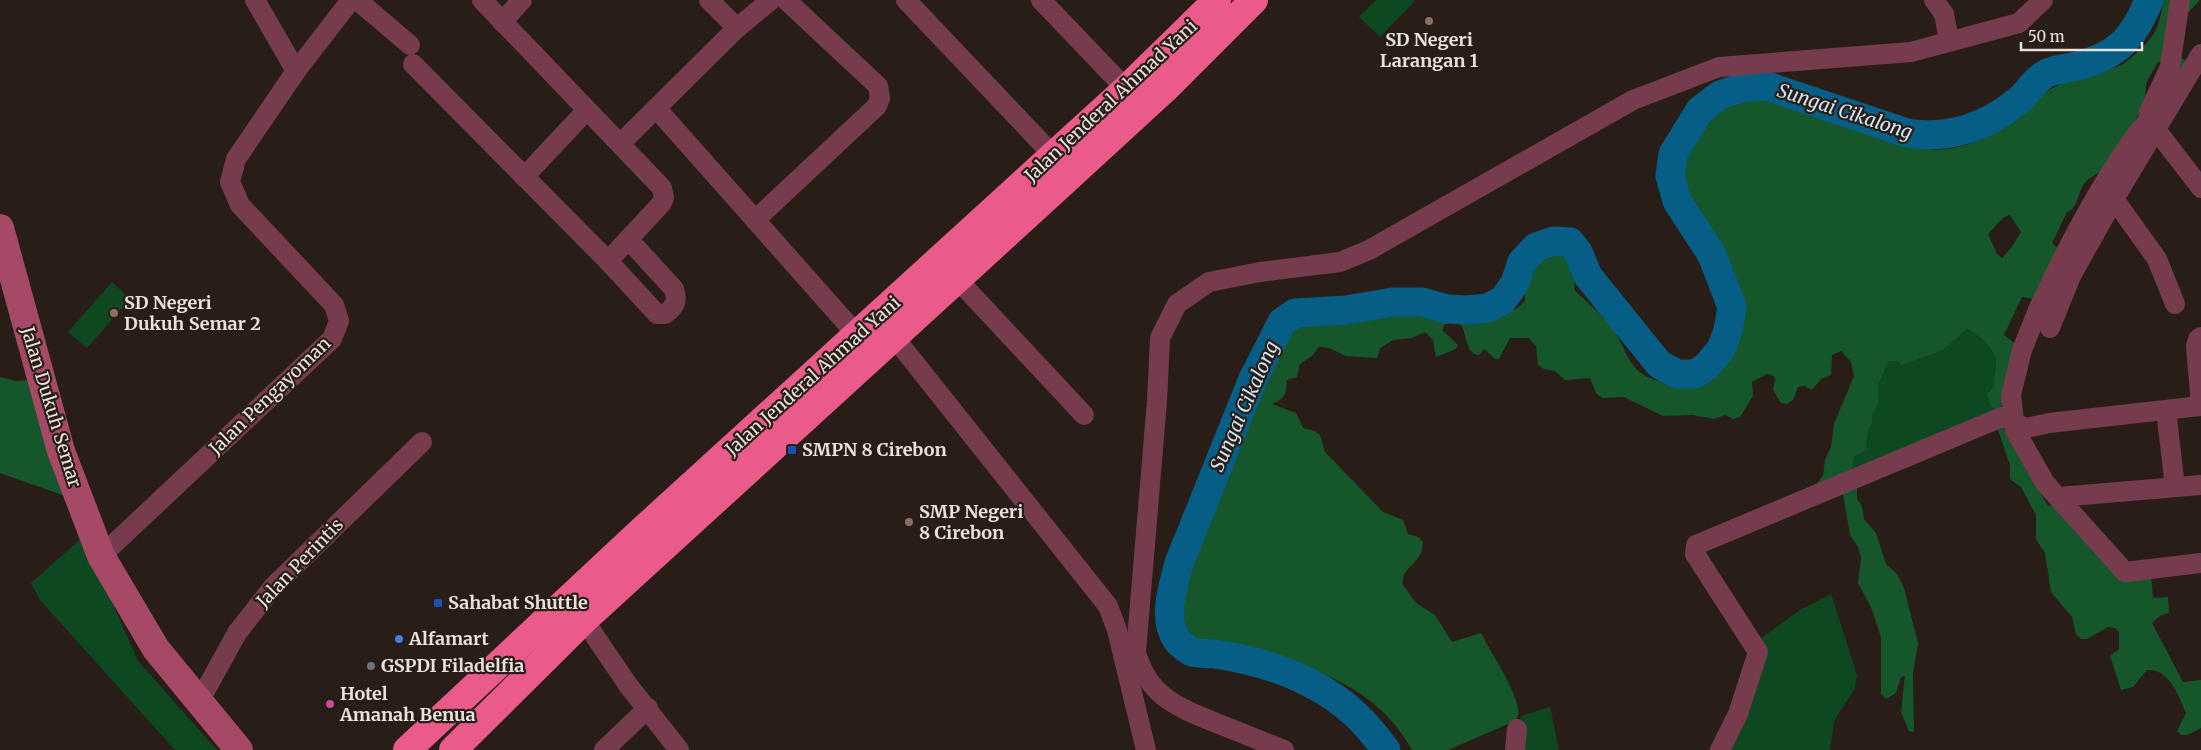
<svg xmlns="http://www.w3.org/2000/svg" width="2201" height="750" font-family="Merriweather,serif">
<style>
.green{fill:#0e4821}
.forest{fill:#15572a;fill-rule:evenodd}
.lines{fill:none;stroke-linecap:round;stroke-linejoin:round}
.river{stroke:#065e87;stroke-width:29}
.street{stroke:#763c4d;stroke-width:20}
.secondary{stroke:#a54966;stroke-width:28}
.highway{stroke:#ea5a8b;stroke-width:28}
.education-dot{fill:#8d6e63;stroke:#281e17;stroke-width:2}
.transit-dot{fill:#1a4fb4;stroke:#281e17;stroke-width:2}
.shop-dot{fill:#3f7fe0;stroke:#281e17;stroke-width:2}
.worship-dot{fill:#6b7280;stroke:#281e17;stroke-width:2}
.hotel-dot{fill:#d1479c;stroke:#281e17;stroke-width:2}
.labels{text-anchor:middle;stroke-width:4.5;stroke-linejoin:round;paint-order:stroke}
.poi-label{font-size:18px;font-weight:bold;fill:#e8e1dc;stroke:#281e17;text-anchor:start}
.street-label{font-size:18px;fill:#e8e1dc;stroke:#281e17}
.water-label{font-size:19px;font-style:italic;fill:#d0e6f5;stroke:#281e17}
</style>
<rect width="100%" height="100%" fill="#281e17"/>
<g class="green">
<polygon points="1376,0 1413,0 1414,2 1380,37 1359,17"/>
<polygon points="112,282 130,299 87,348 68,332"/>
<path d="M 1967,329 C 1978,334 1997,350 1996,363 C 1996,372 1993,377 1994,386 L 1988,392 L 1999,410 L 1852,472 L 1852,461 L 1867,444 L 1868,431 L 1872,424 L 1872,415 L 1878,400 L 1878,385 L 1889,361 L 1895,361 L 1899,364 L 1943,350 Z"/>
<polygon points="83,537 138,661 217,750 175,750 40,600 31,583"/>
<polygon points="1831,594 1857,675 1855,688 1834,721 1830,750 1725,750 1756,642 1800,610"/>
<polygon points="1550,707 1559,750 1517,750 1521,716"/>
</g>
<g class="forest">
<path d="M 2163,0 L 2200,0 L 2182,19 L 2170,47 L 2185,61 L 2186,72 L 2175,92 L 2165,63 L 2158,62 L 2146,83 L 2145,102 L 2141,111 C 2129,129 2119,151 2105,168 C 2101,174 2091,174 2084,184 C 2077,193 2079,208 2067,212 L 2052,243 L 2058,248 L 2033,299 L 2022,297 L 2004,335 L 2017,345 L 2003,403 L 1999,410 L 1991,407 L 1987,394 L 1994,386 C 1993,377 1996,372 1996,363 C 1997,350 1978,334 1967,329 L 1943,350 L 1902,365 L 1895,361 L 1889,361 L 1878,385 L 1878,403 L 1872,415 L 1872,424 L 1868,431 L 1866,450 L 1854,457 L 1852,472 L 1812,491 L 1823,475 L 1825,460 L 1831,447 L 1834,424 L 1854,376 L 1851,362 L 1841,351 L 1832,355 L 1831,375 L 1821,379 L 1812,390 L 1805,386 L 1798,387 L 1793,400 L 1787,404 L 1781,403 L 1773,390 L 1775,380 L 1774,376 L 1767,374 L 1752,382 L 1753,396 L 1740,417 L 1733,419 L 1725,415 L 1714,419 L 1693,415 L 1663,416 L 1624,397 L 1602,398 L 1596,393 L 1590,378 L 1565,380 L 1555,371 L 1544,369 L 1538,365 L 1536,346 L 1529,338 L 1510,338 L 1499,359 L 1495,359 L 1484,349 L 1479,355 C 1466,354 1467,337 1462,326 L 1456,322 L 1445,324 L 1442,330 L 1458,345 L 1456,349 L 1436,357 L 1433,340 L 1425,332 L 1412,338 L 1393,340 L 1380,348 L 1377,358 L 1346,356 L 1329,348 L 1319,347 L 1312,356 L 1300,364 L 1297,377 L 1287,380 C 1286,394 1285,399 1272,404 L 1296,413 L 1303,428 L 1314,431 L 1320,435 L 1325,452 L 1383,512 L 1403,520 L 1408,534 L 1418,537 L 1423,542 C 1422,567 1400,565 1403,585 L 1416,603 L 1435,615 L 1452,642 L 1481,633 C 1490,651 1517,691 1518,710 C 1519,714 1517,718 1515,721 L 1448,750 L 1412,750 C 1375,683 1308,665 1239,651 C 1221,647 1199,648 1184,636 L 1174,610 L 1180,585 L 1194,541 L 1229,468 L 1245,415 L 1260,376 L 1273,349 L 1292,322 L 1303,318 L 1354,317 L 1390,307 L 1455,315 L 1465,319 L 1516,309 L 1525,301 C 1525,293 1523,285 1524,277 C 1527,260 1548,250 1563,246 L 1571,249 L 1575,291 C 1588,303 1603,315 1614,330 C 1621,341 1625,354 1633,365 C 1648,385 1680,387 1701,375 C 1709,370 1719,365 1726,358 C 1754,325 1723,258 1704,226 C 1698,215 1682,201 1681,188 C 1677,146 1722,91 1766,95 C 1781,96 1794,103 1809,107 C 1816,109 1811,106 1819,108 C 1835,113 1852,126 1868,132 C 1879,136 1891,138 1902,141 C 1910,143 1918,147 1926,149 C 1954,153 1989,139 2010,122 C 2018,115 2022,105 2030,100 C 2038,94 2048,91 2057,86 C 2061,84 2065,80 2069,78 C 2087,67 2110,74 2126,62 C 2151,42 2160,31 2163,0 ZM 2010,215 L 2021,232 L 2012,247 L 2002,258 L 1997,254 L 1988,234 L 2004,217 Z"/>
<polygon points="0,377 16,381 28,380 68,497 0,473"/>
<path d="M 1997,427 L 2001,427 L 2004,430 L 2048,506 L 2059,503 L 2119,575 L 2151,573 L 2153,598 L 2168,597 L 2169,613 L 2161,615 L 2152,623 L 2183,682 L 2201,680 L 2201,728 L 2187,735 L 2181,735 L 2177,731 L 2186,713 C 2179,696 2169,668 2147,670 L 2133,687 L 2121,690 L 2110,656 L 2119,649 L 2119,632 L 2115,628 L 2108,627 L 2087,639 L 2081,639 L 2076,634 L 2072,617 L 2051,592 L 2045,553 L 2036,539 L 2036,515 L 2021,487 L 2010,479 L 2010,465 Z"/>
<polygon points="1857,486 1857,499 1862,506 1864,519 1876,533 1886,564 1897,574 1904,588 1918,643 1913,673 1914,732 1909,731 1901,712 1905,676 1901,677 1896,693 1886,699 1881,694 1881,637 1871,607 1858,583 1861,558 1858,547 1850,535 1842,488"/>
</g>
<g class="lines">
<path class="river" d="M 1386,750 C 1360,714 1335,693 1293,675 C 1270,665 1240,658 1215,654 C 1208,653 1199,654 1192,652 C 1189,651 1180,644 1177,640 C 1162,619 1173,586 1179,563 L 1253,379 L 1282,322 L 1295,313 L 1346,310 L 1393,302 L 1422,302 L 1447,309 L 1467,310 L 1488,308 L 1503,300 L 1515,283 L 1522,262 L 1536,247 L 1554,241 L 1570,242 L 1578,252 L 1588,276 L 1659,364 L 1677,374 L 1695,374 L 1707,366 L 1721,349 L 1728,331 L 1732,307 L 1712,255 L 1677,201 L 1670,176 L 1673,154 L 1700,110 L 1720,95 L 1740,88 L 1767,86 L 1907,133 C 1948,140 1988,127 2020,99 C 2028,92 2035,80 2044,75 C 2052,69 2067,69 2077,66 C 2117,56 2134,38 2149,0"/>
<g class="street">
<polyline points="255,0 296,71"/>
<polyline points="357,0 410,45"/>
<path d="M 482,0 L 662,188 L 664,198 L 661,204 L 608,261 L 657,314 L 665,314 C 675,307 678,301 674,289 L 628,239"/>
<polyline points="709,0 737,28"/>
<polyline points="906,0 1054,156"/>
<polyline points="1041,0 1126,89"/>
<polyline points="1934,0 1944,14 1949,41"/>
<polyline points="502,22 522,0"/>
<polyline points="413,64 608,261"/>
<polyline points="656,108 858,336"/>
<polyline points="2149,119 2149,112 2170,67 2180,0"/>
<polyline points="2157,131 2201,188"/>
<polyline points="621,143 737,28 771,0"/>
<polyline points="524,177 586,111"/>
<polyline points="2114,199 2157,259 2175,304"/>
<polyline points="755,220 877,106 880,98 878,86 786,0"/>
<polyline points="957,279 1084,415"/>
<polyline points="2038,310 2022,350 2011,395 2015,430 2045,483 2125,572 2201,563"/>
<path d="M 2045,320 L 2038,310 C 2062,258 2087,208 2119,160 C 2133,139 2144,120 2167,107"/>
<polyline points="2050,328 2071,276 2114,199 2201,54"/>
<polyline points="894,337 1108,606 1117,630 1146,750"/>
<polyline points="2201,406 2196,346 2198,339 2201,337"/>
<polyline points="2166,410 2175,487"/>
<polyline points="2059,497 2201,485"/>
<polyline points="101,556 332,339 339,321 334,305 240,205 230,182 236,159 296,71 351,0"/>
<polyline points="584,620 628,685 679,750"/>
<polyline points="200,700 237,633 273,587 422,442"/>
<polyline points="604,750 648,708"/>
<path d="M 1284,750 C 1262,741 1241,733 1219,724 C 1179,708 1148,697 1136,652 L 1157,401 L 1160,338 L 1177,304 L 1209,282 L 1260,272 L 1340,262 L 1369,250 L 1633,100 L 1719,67 L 1911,52 L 2019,23 L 2043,0"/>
<polyline points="1515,750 1517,729"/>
<polyline points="1720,750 1738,714 1758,652 1695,554 1696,545 2002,417 2026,428 2049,423 2201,406"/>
</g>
<polyline class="secondary" points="0,228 61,451 101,556 156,649 239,750"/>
<g class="highway">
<polyline points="407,750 639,533 1126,89 1217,0"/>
<polyline points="453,750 584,620 1055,190 1165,89 1254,0"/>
</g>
</g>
<g class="education-dot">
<circle cx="1429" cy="21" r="5"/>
<circle cx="114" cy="313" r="5"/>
<circle cx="909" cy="522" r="5"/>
</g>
<g class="transit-dot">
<rect x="787" y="445" width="10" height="10" rx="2.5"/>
<rect x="433" y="598" width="10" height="10" rx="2.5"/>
</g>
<circle class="shop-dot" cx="399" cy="639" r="5"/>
<circle class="worship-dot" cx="371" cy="666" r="5"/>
<circle class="hotel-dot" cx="330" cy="704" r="5"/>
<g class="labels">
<g class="poi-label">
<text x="1429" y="46" text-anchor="middle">SD Negeri<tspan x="1429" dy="21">Larangan 1</tspan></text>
<text x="124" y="309">SD Negeri<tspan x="124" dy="21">Dukuh Semar 2</tspan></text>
<text x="802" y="456">SMPN 8 Cirebon</text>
<text x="919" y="518">SMP Negeri<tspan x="919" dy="21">8 Cirebon</tspan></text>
<text x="448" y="609">Sahabat Shuttle</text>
<text x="409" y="645">Alfamart</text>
<text x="381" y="672">GSPDI Filadelfia</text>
<text x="340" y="700">Hotel<tspan x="340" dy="21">Amanah Benua</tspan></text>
</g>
<g class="street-label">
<text transform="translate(1111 101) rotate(-43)" y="6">Jalan Jenderal Ahmad Yani</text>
<text transform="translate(813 376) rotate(-42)" y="6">Jalan Jenderal Ahmad Yani</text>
<text transform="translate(270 396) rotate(-44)" y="6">Jalan Pengayoman</text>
<text transform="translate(51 407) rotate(73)" y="6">Jalan Dukuh Semar</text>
<text transform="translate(300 563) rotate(-46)" y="6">Jalan Perintis</text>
</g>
<g class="water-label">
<text transform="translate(1845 111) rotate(18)" y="7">Sungai Cikalong</text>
<text transform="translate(1244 406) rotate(-66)" y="7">Sungai Cikalong</text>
</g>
</g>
<path d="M2021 42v8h121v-8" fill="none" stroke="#e8e1dc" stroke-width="2.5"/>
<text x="2028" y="42" font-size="15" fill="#e8e1dc" stroke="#281e17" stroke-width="4" paint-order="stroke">50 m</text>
</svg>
